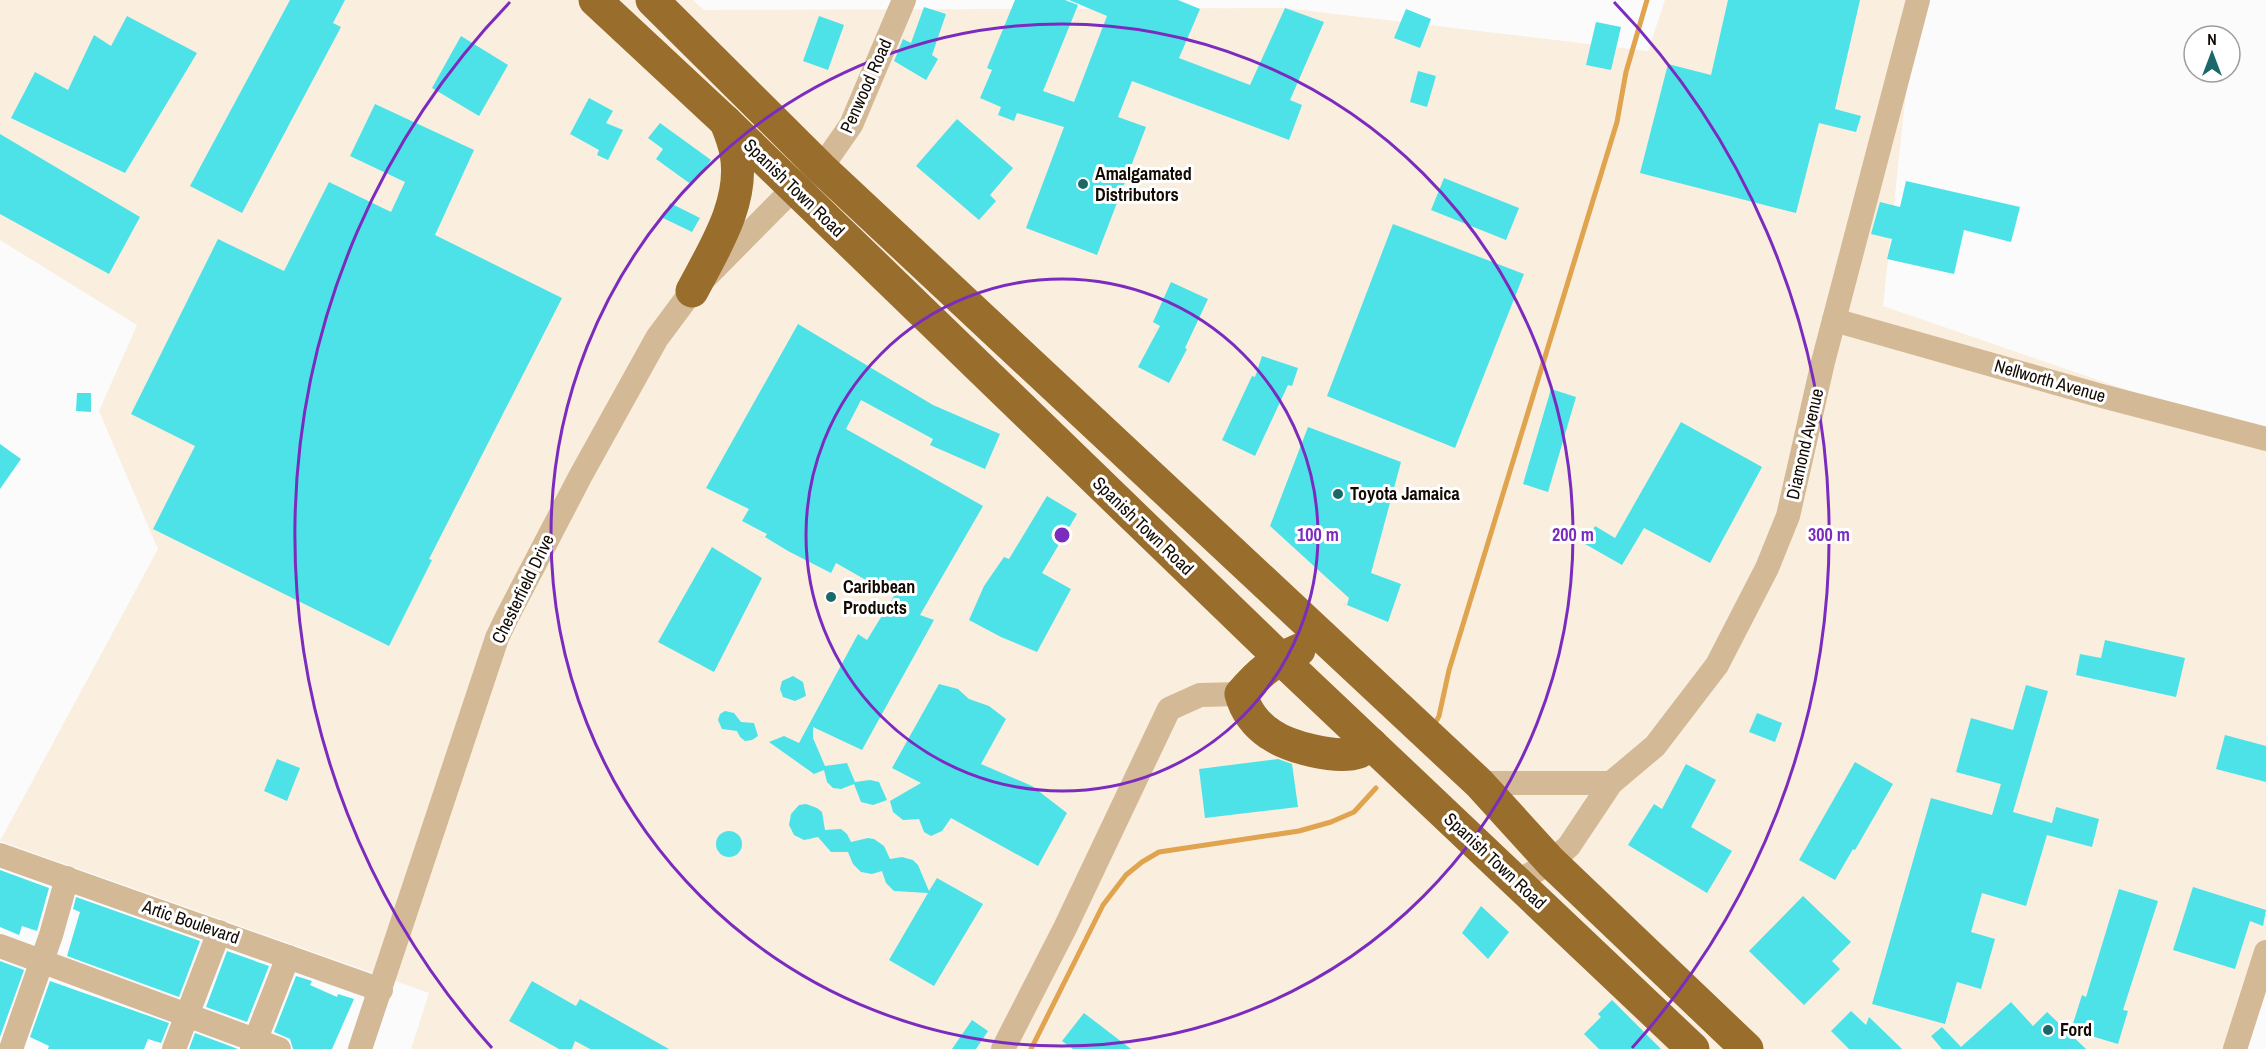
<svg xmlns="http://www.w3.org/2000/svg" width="2266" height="1049" font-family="'Archivo Narrow',sans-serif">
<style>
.built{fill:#faeedf}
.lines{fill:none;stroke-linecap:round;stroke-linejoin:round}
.stream{stroke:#e0a44f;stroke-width:5}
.building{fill:#4de2e7}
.minor{stroke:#d3b996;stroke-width:24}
.highway{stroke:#996d2c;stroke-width:33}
.ring{fill:none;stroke:#7b2cbf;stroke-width:3}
.poi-dot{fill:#1a686a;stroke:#fff;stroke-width:2}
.labels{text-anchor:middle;stroke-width:6;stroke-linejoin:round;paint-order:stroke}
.street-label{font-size:18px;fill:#130b03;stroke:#fff}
.poi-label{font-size:18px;font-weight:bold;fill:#130b03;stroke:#fff;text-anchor:start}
.centre{fill:#7b2cbf;stroke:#fff;stroke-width:3}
.ring-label{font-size:18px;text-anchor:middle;font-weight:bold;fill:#7b2cbf;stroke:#fff;stroke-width:6;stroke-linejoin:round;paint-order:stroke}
</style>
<rect width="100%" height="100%" fill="#fbfbfb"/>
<polygon class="built" points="0,0 693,0 704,10 1285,8 1648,51 1665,0 1916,0 1883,306 2266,438 2266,941 2232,1049 411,1049 429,993 0,841 158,549 99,411 137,325 0,240"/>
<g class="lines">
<g class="stream">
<polyline points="1437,720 1439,716 1449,670 1617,122 1626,72 1647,0"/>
<polyline points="1031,1049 1103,905 1126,875 1142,862 1159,852 1299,831 1331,822 1354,812 1376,788"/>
</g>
</g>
<g class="building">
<polygon points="290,0 345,0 333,23 341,27 242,213 190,186"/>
<polygon points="1015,0 1065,0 1078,5 1043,91 1074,102 1107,16 1069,0 1178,0 1200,9 1179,58 1250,85 1285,8 1324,22 1290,100 1302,105 1289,140 1132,81 1118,117 1146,127 1097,255 1026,228 1064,127 1017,113 1014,121 998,115 1001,107 980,98 992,70 987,68"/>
<polygon points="1728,0 1860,0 1835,109 1861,116 1856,132 1819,123 1796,213 1640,173 1668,64 1711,75"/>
<polygon points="924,7 946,14 932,55 938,59 926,80 894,61 903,39 911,43"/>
<polygon points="1406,9 1431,19 1420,48 1394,38"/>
<polygon points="127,16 197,53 125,173 11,118 35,72 68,90 94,35 111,46"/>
<polygon points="819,16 844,25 828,70 803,61"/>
<polygon points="1596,22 1621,27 1611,70 1586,65"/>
<polygon points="461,36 508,65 479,116 432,88"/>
<polygon points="1418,71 1436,76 1427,107 1410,102"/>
<polygon points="589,98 613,111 606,123 623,130 608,160 597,155 599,150 570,134"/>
<polygon points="375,104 474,150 435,235 562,298 429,559 432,560 389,646 153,529 195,446 131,414 218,239 284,271 329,182 391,212 405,182 350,156"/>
<polygon points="957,119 1013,168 990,195 996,201 979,220 916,166"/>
<polygon points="660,123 711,160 692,185 656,159 663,149 648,138"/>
<polygon points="0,134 140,217 109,274 0,214"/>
<polygon points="1444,178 1519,208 1506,240 1431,210"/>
<polygon points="1906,181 2020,207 2011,242 1964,230 1954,274 1887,259 1892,239 1871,234 1880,202 1900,207"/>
<polygon points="670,203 700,218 692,232 663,218"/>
<polygon points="1393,224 1524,274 1455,448 1327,396"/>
<polygon points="1171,282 1208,299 1185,348 1187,349 1169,383 1138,367 1160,326 1153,322"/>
<polygon points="798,324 933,405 1000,434 985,469 930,445 933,439 861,400 846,429 983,506 920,615 934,620 862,750 813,727 813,738 825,766 847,763 855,782 870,780 879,782 887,800 873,805 861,802 854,784 841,789 833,788 827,782 824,770 814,774 769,742 784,736 799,743 858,634 867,640 894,596 836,563 831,573 788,551 765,537 767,534 742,521 749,509 706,488"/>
<polygon points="1262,356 1298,368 1292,386 1288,385 1255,456 1222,440 1252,376 1255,377"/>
<polygon points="1551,389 1576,397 1548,492 1523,484"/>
<polygon points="77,393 91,393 91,412 76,411"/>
<polygon points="1681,422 1762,467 1710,563 1644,528 1622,565 1585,544 1595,526 1615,538"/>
<polygon points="1308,427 1401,462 1371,573 1401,584 1388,622 1347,605 1349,598 1270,526"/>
<polygon points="0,444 21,459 0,489"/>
<polygon points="1047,496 1077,514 1042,573 1071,589 1037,652 1001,637 969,620 984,586 1004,557 1009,559"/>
<polygon points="712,547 762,578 714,672 658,642"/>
<polygon points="2105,640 2185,658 2176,697 2076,675 2080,654 2101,658"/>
<polygon points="793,676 803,682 806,696 795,701 783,697 780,689 782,681"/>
<polygon points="939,684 958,689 969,699 989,706 1006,719 981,764 1032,786 1067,813 1038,866 951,818 942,831 931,836 924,832 919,819 903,820 893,812 890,801 921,783 892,768"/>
<polygon points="2026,685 2048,691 2013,812 2052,823 2056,807 2099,819 2092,847 2047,835 2026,906 1982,893 1971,932 1995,939 1981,989 1957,982 1945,1024 1872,1004 1931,798 1992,815 2001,784 1956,772 1971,718 2013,730"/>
<polygon points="725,711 734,713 741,722 754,723 758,736 752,740 745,741 740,737 737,731 722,729 718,720 720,714"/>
<polygon points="1757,713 1782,723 1775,742 1749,732"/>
<polygon points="2225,735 2266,746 2266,782 2216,769"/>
<polygon points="277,759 300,768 287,801 264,791"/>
<polygon points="1278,759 1292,764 1298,807 1205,818 1199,769"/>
<polygon points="1855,762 1893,784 1855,850 1853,849 1835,880 1799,860"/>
<polygon points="1686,764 1716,780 1691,827 1732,851 1707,893 1628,845 1654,804 1662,809"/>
<polygon points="806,804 817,808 822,812 825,830 841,829 847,834 851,842 868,838 874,839 884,846 890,859 902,857 913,860 918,865 929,891 937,878 983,904 934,986 889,960 928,893 894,891 886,883 882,871 872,874 861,872 853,864 848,852 831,852 818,837 804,840 794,835 789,825 791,814 799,805"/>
<circle cx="729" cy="844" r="13"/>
<polygon points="0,870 49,888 37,931 22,926 19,935 0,927"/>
<polygon points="2193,887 2266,910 2263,926 2250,921 2235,969 2173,950"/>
<polygon points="2119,889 2158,901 2123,1010 2128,1011 2118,1044 2071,1030 2082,995 2086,997"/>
<polygon points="1803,896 1851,942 1832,961 1840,969 1804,1005 1749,951"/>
<polygon points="76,897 200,941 179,997 67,956 80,912 73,909"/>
<polygon points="1481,906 1509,932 1488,959 1462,933"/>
<polygon points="227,951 269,966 247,1022 206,1007"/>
<polygon points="0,961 24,970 0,1037"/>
<polygon points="296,976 312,981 310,985 337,997 338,994 354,999 332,1049 293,1049 290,1039 274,1032"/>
<polygon points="50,981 169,1023 161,1043 148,1039 144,1049 48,1049 49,1046 30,1037"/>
<polygon points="532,981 576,1006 580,999 669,1049 590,1049 575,1041 572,1049 559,1049 509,1021"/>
<polygon points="1612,1000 1661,1049 1599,1049 1584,1034 1601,1017 1598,1014"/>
<polygon points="2011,1002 2033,1026 2047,1012 2086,1049 1942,1049 1931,1036 1942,1027 1961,1047"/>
<polygon points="1851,1011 1866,1025 1869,1017 1902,1049 1849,1049 1831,1031"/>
<polygon points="1084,1013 1131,1049 1073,1049 1062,1041"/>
<polygon points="972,1020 988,1031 976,1049 952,1049"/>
<polygon points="195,1033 238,1049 189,1049"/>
</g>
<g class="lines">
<g class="minor">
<polyline points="1834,320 2098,395 2266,439"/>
<polyline points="1479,783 1611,783"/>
<polyline points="0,855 381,990"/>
<polyline points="1517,882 1551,862 1569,846 1611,783 1655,746 1717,665 1767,568 1788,516 1823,362 1918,0"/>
<polyline points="0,946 279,1049"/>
<polyline points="11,1049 51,935 67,878"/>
<polyline points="174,1049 219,932"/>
<polyline points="252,1049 288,957"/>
<polyline points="360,1049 497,638 507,617 581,475 657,338 692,291 794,188 812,177 821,168 851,125 904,0"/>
<polyline points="1003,1049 1065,928 1169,709 1200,695 1241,694"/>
<polyline points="2235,1049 2266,952"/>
</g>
<g class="highway">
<polyline points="595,0 726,122 1280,658 1693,1049"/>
<polyline points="652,0 821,168 1479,783 1551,862 1747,1049"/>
<path d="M 692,291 C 714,249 745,202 736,153 C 734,142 730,132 726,122"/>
<path d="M 1299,650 C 1273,661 1259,673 1241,694 C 1245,710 1256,725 1270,734 C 1289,747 1337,760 1359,752 C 1363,750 1367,747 1371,744"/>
</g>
</g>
<g class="ring">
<circle cx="1062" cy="535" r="256"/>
<circle cx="1062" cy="535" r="511"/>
<path d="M492 1048A767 767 0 0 1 510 2M1614 2A767 767 0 0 1 1632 1048"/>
</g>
<g class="poi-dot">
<circle cx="1083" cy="184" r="6"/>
<circle cx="1338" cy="494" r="6"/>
<circle cx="831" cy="597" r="6"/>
<circle cx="2048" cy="1030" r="6"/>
</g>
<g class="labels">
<g class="street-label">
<text transform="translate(866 86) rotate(-66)" y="6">Penwood Road</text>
<text transform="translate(794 188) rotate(44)" y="6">Spanish Town Road</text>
<text transform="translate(2050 381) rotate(16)" y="6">Nellworth Avenue</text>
<text transform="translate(1805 444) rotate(-77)" y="6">Diamond Avenue</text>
<text transform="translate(1143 526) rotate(44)" y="6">Spanish Town Road</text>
<text transform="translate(523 589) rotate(-64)" y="6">Chesterfield Drive</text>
<text transform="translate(1495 861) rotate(43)" y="6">Spanish Town Road</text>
<text transform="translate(191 922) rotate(19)" y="6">Artic Boulevard</text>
</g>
<g class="poi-label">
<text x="1095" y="180">Amalgamated<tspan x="1095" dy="21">Distributors</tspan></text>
<text x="1350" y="500">Toyota Jamaica</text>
<text x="843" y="593">Caribbean<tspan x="843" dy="21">Products</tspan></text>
<text x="2060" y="1036">Ford</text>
</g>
</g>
<circle cx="1062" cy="535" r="9" class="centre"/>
<g class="ring-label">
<text x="1318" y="541">100 m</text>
<text x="1573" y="541">200 m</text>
<text x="1829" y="541">300 m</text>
</g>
<g transform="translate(2212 54)"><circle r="28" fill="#ffffff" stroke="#a19d9a" stroke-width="1.5"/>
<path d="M0-4.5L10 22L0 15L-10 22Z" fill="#1a686a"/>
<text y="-9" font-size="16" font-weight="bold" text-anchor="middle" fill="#130b03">N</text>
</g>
</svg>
